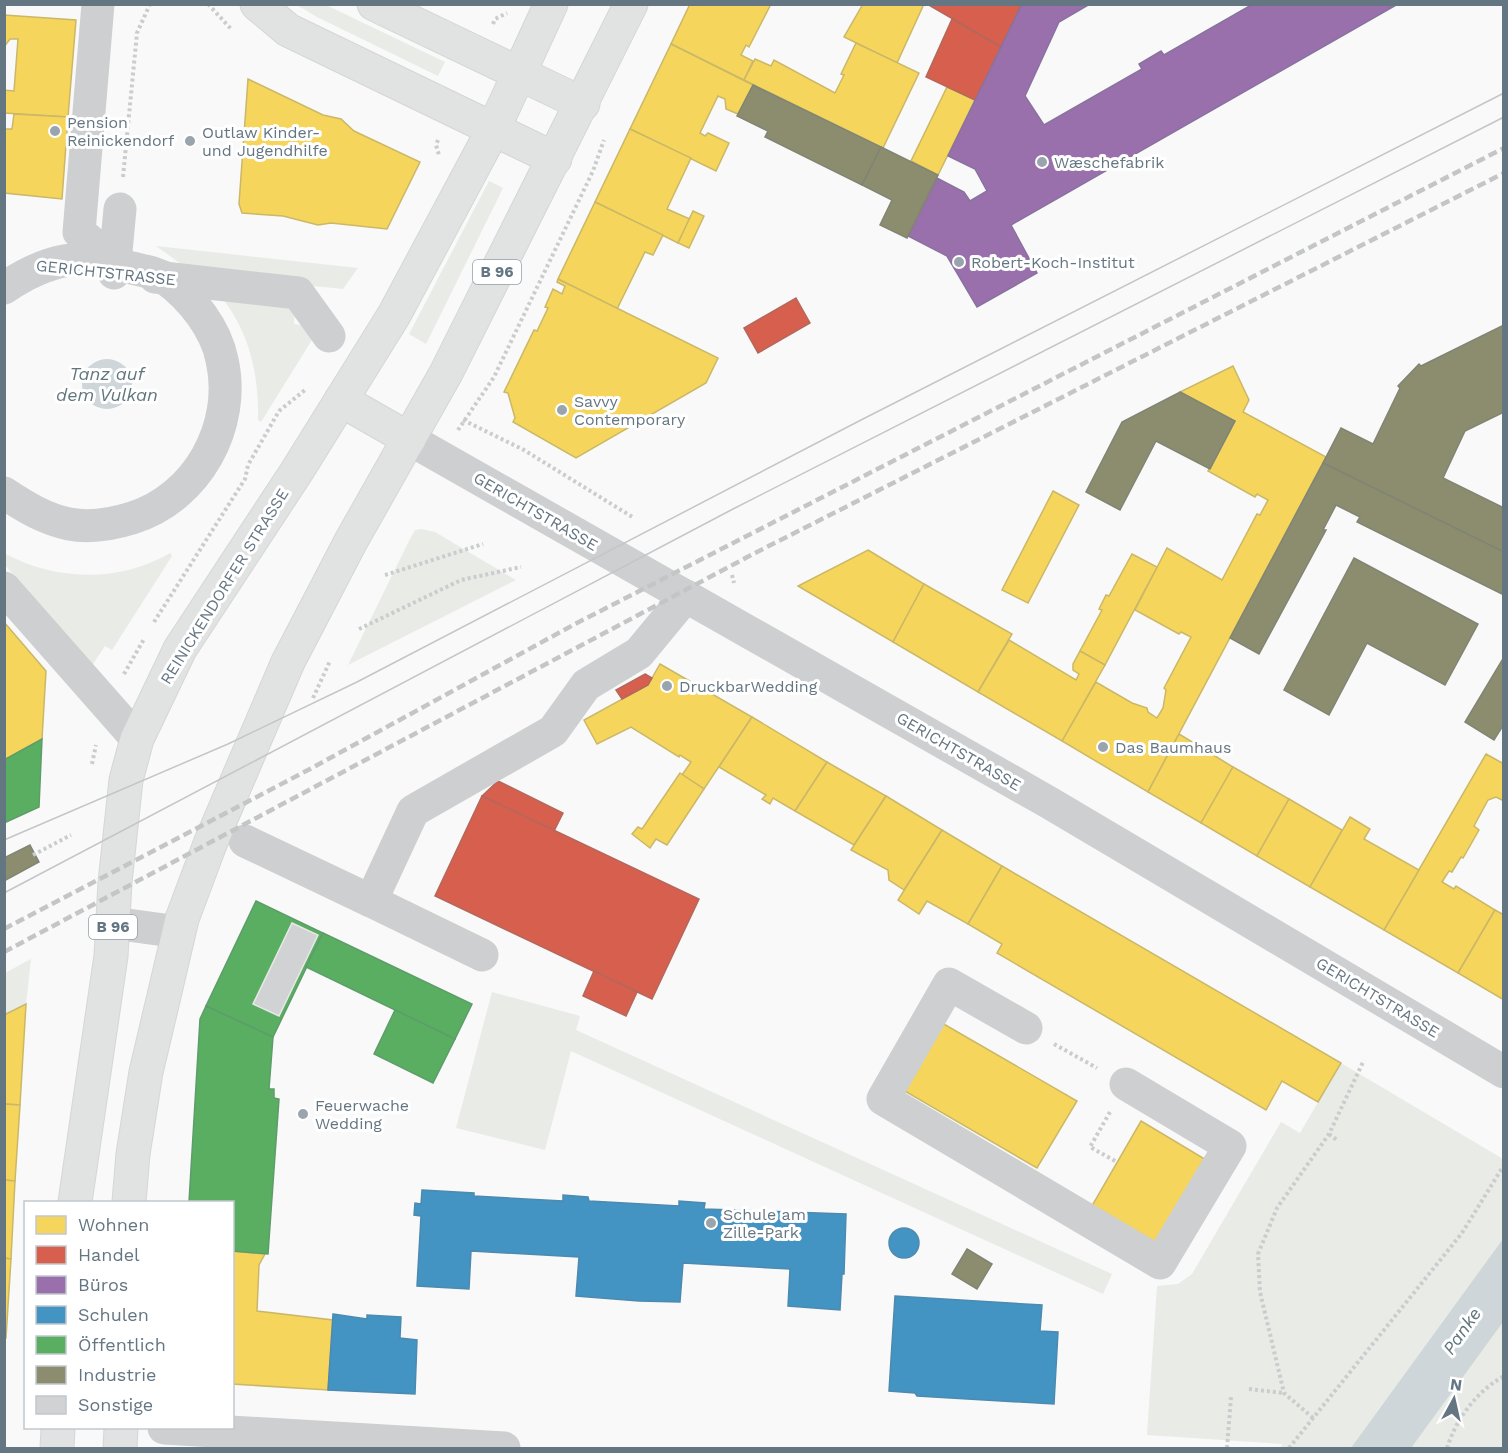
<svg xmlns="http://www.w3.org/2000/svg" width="1508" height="1453" font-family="'Work Sans',sans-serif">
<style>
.green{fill:#e8ebe6}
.water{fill:#ced6d9}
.homes{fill:#f6d55c;stroke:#cab868;stroke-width:1.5}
.shops{fill:#d6604d;stroke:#b4675d;stroke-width:1.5}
.offices{fill:#9970ab;stroke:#89729f;stroke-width:1.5}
.schools{fill:#4393c3;stroke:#4d8ab0;stroke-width:1.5}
.public{fill:#5aae61;stroke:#5d9d6b;stroke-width:1.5}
.industry{fill:#8c8c6e;stroke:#808574;stroke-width:1.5}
.building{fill:#d0d2d3;stroke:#e8e8e8;stroke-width:1.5}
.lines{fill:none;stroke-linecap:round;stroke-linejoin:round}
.major-casing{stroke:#d5d6d7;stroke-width:35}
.path{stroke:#cbcccd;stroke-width:4;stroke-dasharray:3 3;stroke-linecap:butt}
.minor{stroke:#cecfd0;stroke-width:33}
.major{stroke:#e1e2e2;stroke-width:33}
.tram{stroke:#c3c5c6;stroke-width:1.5}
.rail{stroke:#c3c5c6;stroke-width:4.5;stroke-dasharray:9 4.5;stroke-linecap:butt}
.poi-dot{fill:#99a4ac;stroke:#fff;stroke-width:2}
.labels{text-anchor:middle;stroke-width:6;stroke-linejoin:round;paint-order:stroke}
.shield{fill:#fff;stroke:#939fa8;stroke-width:1.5}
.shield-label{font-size:15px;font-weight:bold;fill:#657683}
.poi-label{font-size:16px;fill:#657683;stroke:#fff;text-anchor:start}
.street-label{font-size:16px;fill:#657683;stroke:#fff}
.water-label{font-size:18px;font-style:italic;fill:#60757c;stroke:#fff}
</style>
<rect width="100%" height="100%" fill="#f9f9f9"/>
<g class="green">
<polygon points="297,5 326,5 445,62 438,76 317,17"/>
<polygon points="489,181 503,188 426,344 409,334"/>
<polygon points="156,246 358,268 343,289 195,274"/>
<path d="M 219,294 L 295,302 L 294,324 L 320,327 L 261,422 L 258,420 C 259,373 249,330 219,294 Z"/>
<polygon points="422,529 435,532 516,580 348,665 409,541 415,530"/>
<path d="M 4,553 C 55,581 120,583 170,553 L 172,556 L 112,650 L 105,646 L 91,667 L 5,565 Z"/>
<polygon points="31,959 26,1004 5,1015 5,973"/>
<polygon points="492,992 580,1016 576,1030 1112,1274 1103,1294 571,1051 545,1150 456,1128"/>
<polygon points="1341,1063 1503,1159 1503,1448 1280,1448 1282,1444 1147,1435 1157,1286 1178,1284 1192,1274 1281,1122 1300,1133"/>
</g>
<g class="water">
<circle cx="107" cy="384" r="25"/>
<polygon points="1503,1239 1503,1322 1411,1448 1351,1448"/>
</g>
<g class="homes">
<polygon points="690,4 771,4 749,47 746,45 741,55 753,61 744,80 671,44"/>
<polygon points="863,4 924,4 897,63 844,37"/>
<polygon points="4,15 76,20 68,117 4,113 4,90 14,91 18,39 10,39 4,47"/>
<polygon points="856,43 919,73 883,148 744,80 755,59 771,66 774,60 835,93 844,75 841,74"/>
<polygon points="671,44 753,85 738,114 726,109 725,99 718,96 700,133 705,136 708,133 729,143 716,171 630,129"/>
<polygon points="248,79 323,115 341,119 354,131 420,162 387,229 331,223 318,225 283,216 242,213 239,204"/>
<polygon points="947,87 975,100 938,175 911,161"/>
<polygon points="14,114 68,117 62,199 4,193 4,129 12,129"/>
<polygon points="630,129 691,158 667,209 690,219 678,243 595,202"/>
<polygon points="595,202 663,235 653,255 645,252 617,309 558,279"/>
<polygon points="693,211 704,216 689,248 678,243"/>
<polygon points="558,279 718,358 706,383 576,458 513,422 515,418 508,393 504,392 534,330 537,331 548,308 545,307 553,289 562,294 565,286 557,282"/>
<polygon points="1233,366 1249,400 1243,412 1326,457 1148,792 1062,741 1096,682 1132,703 1147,708 1148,712 1157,718 1163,708 1166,690 1164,688 1191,637 1181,632 1179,634 1135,610 1167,548 1222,580 1257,514 1260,515 1268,500 1257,494 1255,497 1208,471 1235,421 1180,392"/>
<polygon points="1053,491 1079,505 1028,603 1002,590"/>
<polygon points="868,550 924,584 893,642 798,586"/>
<polygon points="1132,554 1157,567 1105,665 1080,651 1102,610 1099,609 1106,595 1109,596"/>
<polygon points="924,584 1012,634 978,692 893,642"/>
<polygon points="4,622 46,671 42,739 4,760"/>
<polygon points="1009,640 1076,680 1079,674 1073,670 1073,664 1080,651 1105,665 1062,741 978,692"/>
<polygon points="660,664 752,717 704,789 682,775 691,762 680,755 679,757 631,727 597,744 584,720 648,685"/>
<polygon points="752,717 827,762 795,811 773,798 770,804 762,799 766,795 719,767"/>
<polygon points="1179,734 1233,767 1201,823 1148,792"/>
<polygon points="1486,754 1504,764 1504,801 1496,797 1488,800 1474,826 1479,830 1463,858 1461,857 1452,872 1449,871 1442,882 1454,889 1456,886 1495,910 1458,973 1384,930"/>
<polygon points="827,762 886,796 854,845 795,811"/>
<polygon points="1233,767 1289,799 1257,856 1201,823"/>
<polygon points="680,773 704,789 667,845 656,839 650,848 632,834 638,827 642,829"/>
<polygon points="886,796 942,830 904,890 889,880 888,870 851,850"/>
<polygon points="1289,799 1342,830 1310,887 1257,856"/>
<polygon points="1350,817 1370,829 1364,839 1419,870 1384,930 1310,887"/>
<polygon points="942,830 1002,866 968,924 927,901 919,914 898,900"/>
<polygon points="1002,866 1341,1063 1318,1102 1282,1081 1266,1110 997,953 1002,944 968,924"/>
<polygon points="1495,910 1504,915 1504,1000 1458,973"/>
<polygon points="26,1004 20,1105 4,1104 4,1015"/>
<polygon points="942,1023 1077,1101 1037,1168 903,1090"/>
<polygon points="4,1104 20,1105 15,1181 4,1180"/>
<polygon points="1141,1121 1208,1161 1156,1250 1089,1211"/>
<polygon points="4,1180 15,1181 11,1259 4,1258"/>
<polygon points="232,1251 265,1254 259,1265 257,1311 333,1320 328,1390 232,1384"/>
<polygon points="4,1258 11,1259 6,1338 4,1338"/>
</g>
<g class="shops">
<polygon points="927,4 1022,4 1001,47"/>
<polygon points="952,19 1001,47 975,100 926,77"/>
<polygon points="796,298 810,323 758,353 744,328"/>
<polygon points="645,674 652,678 648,685 622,699 616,690"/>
<polygon points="498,781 563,813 554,831 482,796"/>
<polygon points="482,796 699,899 652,999 435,896"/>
<polygon points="594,971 637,992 626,1016 583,996"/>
</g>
<polygon class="offices" points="1022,4 1090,4 1059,22 1025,96 1044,125 1142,69 1139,64 1161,51 1164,55 1253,4 1398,4 1011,225 1037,273 977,307 947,256 908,236 937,178 964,192 970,201 987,191 975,169 948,156"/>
<g class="schools">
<polygon points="422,1190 474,1193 474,1196 563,1201 563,1195 588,1197 589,1201 679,1206 679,1201 705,1203 704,1209 846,1214 844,1274 842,1274 840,1310 788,1306 790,1269 683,1263 680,1302 639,1301 576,1296 579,1257 471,1251 469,1289 417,1286 421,1216 414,1215 415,1203 421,1204"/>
<circle cx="904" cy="1243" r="15"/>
<polygon points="895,1296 1042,1305 1040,1331 1058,1332 1054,1404 917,1396 915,1393 889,1391"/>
<polygon points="333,1314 367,1319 367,1315 401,1317 400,1338 417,1340 415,1394 328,1390"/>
</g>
<g class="public">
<polygon points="42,739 39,807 4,823 4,760"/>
<polygon points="256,901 323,933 273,1037 206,1006"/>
<polygon points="323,933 472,1004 455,1039 306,967"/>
<polygon points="206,1006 273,1037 269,1089 274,1089 274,1098 279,1099 268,1254 232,1251 232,1202 189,1202 200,1019"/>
<polygon points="395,1010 455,1039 433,1083 374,1054"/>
</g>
<g class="industry">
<polygon points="753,85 881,147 862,185 765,137 768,131 737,116"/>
<polygon points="881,147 938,175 907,238 880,225 892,200 862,185"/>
<polygon points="1504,325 1504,412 1465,431 1443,478 1504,508 1504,552 1323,463 1341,428 1373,444 1400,388 1398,386 1419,364 1421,366"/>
<polygon points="1180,392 1235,421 1210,469 1156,441 1120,510 1086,492 1122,422"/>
<polygon points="1323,463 1504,552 1504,595 1357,522 1360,517 1336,505 1323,530 1326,530 1259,654 1230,638"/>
<polygon points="1354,558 1478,624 1445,685 1367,643 1329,715 1284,690"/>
<polygon points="1504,657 1504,724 1494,740 1465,722"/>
<polygon points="30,845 39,862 4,881 4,858"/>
<polygon points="967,1249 992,1264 977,1289 952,1274"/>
</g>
<polygon class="building" points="292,923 318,935 279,1016 253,1004"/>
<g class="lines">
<g class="major-casing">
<g id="major">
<polyline points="257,4 288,30 555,159"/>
<polyline points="374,4 583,104"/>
<polyline points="341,400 409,439"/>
<polyline points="75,1202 111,956 115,882 126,780 137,739 180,649 297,471 394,315 493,130 551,4"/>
<polyline points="129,1202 133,1154 146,1072 164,996 182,919 210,844 288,662 351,541 446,373 631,4"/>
<polyline points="57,1448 58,1428"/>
<polyline points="120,1448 121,1428"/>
</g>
</g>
<g class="path">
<polyline points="208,4 232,30"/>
<polyline points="493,24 495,19 507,13"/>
<polyline points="438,140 436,145 439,155"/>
<polyline points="123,177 137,33 150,4"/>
<polyline points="463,420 524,450 634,518"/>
<polyline points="458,430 494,377 593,171 604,140"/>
<polyline points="385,575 483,544"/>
<polyline points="732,575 734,583"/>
<polyline points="154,622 245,479 248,465 279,411 305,390"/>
<polyline points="359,629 461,580 521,567"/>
<polyline points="124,674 144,639"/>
<polyline points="313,698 330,661"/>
<polyline points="92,764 96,745"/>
<polyline points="33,855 71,835"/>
<polyline points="1054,1044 1097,1068"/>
<polyline points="1110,1112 1090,1147 1117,1162"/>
<polyline points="1329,1134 1337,1140"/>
<polyline points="1249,1389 1284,1393"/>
<polyline points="1313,1418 1284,1393 1260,1292 1258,1254 1277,1208 1329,1134 1364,1060"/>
<polyline points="1227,1448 1231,1397"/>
<polyline points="1289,1448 1462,1233 1504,1165"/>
<path d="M 1447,1448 C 1456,1419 1477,1391 1504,1376"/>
</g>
<g class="minor">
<polyline points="98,4 79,232 115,262"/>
<polyline points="114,273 120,209"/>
<polyline points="155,277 298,293 329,336"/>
<path d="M 4,288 C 47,259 82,251 132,268 C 143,271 158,273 166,279 C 192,298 216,329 222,360 C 237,426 197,498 132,518 C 113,524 90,528 69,524 C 45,519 25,507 4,493"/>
<polyline points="409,439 1048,802 1504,1072"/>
<polyline points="4,588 137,739"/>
<polyline points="245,841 371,901 413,811 553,731 586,685 639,653 686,596"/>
<polyline points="371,901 482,955"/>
<polyline points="113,923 179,932"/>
<polyline points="1026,1028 949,984 883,1099 1160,1263 1230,1146 1126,1084"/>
<polyline points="164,1428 504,1448"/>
</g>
<use href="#major" class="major"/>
<g class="tram">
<polyline points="4,840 228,744 357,682 861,420 1504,93"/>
<polyline points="4,893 733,509 1504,117"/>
</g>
<g class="rail">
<polyline points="4,929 310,769 575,624 1504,148"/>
<polyline points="4,952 755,553 1504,173"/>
</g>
</g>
<g class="poi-dot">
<circle cx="55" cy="131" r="6"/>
<circle cx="190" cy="141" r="6"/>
<circle cx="1042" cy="162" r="6"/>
<circle cx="959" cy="262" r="6"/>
<circle cx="562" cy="410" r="6"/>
<circle cx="667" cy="686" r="6"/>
<circle cx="1103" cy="747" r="6"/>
<circle cx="303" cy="1114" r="6"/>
<circle cx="711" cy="1223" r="6"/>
</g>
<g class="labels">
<g class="shield">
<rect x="473" y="260" width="48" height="24" rx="4.5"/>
<rect x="89" y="915" width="48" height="24" rx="4.5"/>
</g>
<g class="shield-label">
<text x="497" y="277">B 96</text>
<text x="113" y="932">B 96</text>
</g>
<g class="poi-label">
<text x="67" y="128">Pension<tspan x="67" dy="18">Reinickendorf</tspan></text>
<text x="202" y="138">Outlaw Kinder-<tspan x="202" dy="18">und Jugendhilfe</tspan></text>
<text x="1054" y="168">Wæschefabrik</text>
<text x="971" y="268">Robert-Koch-Institut</text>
<text x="574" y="407">Savvy<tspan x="574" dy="18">Contemporary</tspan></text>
<text x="679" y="692">DruckbarWedding</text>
<text x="1115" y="753">Das Baumhaus</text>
<text x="315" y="1111">Feuerwache<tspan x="315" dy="18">Wedding</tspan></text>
<text x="723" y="1220">Schule am<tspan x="723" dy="18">Zille-Park</tspan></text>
</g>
<g class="street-label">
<text transform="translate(106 272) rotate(6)" y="6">GERICHTSTRASSE</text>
<text transform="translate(536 511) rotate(30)" y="6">GERICHTSTRASSE</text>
<text transform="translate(224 586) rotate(-58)" y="6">REINICKENDORFER STRASSE</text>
<text transform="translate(959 751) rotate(30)" y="6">GERICHTSTRASSE</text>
<text transform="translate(1378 997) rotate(31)" y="6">GERICHTSTRASSE</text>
</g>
<g class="water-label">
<text x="107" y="380">Tanz auf<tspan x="107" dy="21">dem Vulkan</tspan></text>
<text transform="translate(1462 1331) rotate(-55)" y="6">Panke</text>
</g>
</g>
<rect width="1508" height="1453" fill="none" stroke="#657683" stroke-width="12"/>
<rect x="24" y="1201" width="210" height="228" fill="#ffffff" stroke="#c1c8cd" stroke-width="1.5"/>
<rect x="36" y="1216" width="30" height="18" fill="#f6d55c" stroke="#c1c8cd" stroke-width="1.5"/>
<text x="78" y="1231" font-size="18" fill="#657683">Wohnen</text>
<rect x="36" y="1246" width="30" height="18" fill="#d6604d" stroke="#c1c8cd" stroke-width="1.5"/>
<text x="78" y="1261" font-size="18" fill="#657683">Handel</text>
<rect x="36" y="1276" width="30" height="18" fill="#9970ab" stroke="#c1c8cd" stroke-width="1.5"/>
<text x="78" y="1291" font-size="18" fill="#657683">Büros</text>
<rect x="36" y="1306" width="30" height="18" fill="#4393c3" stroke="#c1c8cd" stroke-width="1.5"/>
<text x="78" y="1321" font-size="18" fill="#657683">Schulen</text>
<rect x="36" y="1336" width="30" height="18" fill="#5aae61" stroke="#c1c8cd" stroke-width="1.5"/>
<text x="78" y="1351" font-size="18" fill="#657683">Öffentlich</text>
<rect x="36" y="1366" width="30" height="18" fill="#8c8c6e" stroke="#c1c8cd" stroke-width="1.5"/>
<text x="78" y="1381" font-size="18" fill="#657683">Industrie</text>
<rect x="36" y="1396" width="30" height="18" fill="#d0d2d3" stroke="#c1c8cd" stroke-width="1.5"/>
<text x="78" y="1411" font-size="18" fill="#657683">Sonstige</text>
<g transform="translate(1454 1399) rotate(8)" stroke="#ffffff" stroke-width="4.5" paint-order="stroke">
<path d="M0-4.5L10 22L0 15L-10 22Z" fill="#657683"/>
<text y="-9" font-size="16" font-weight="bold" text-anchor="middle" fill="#657683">N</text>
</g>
</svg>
